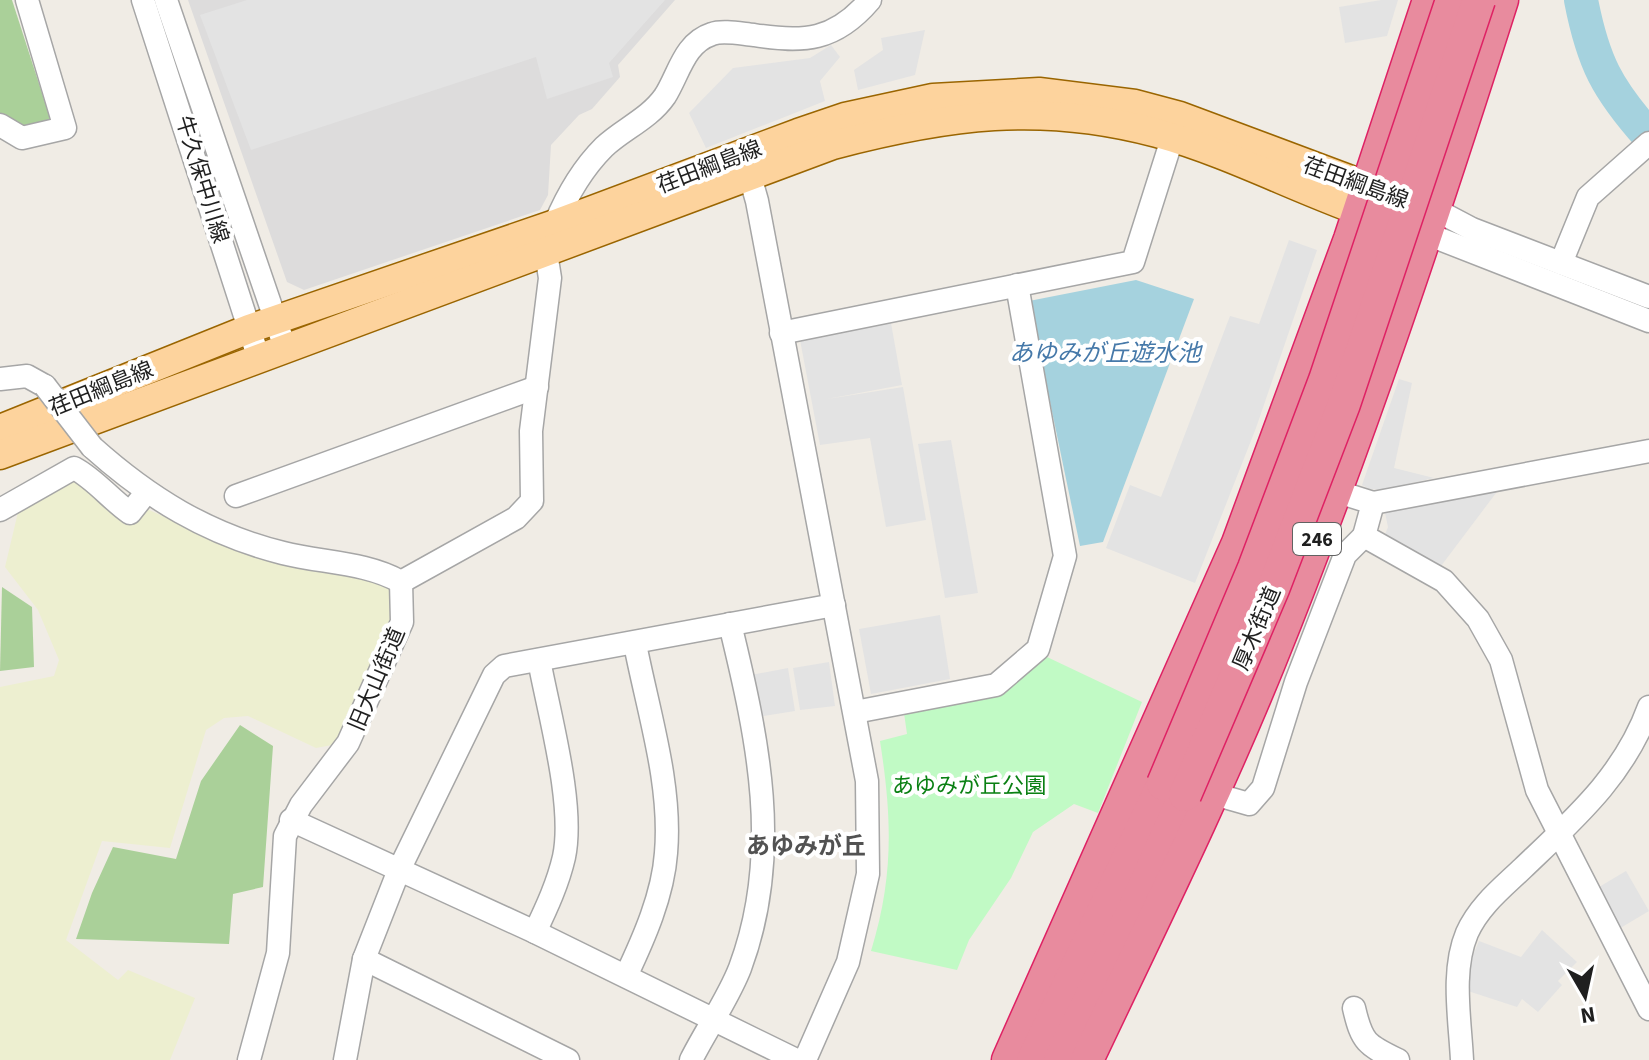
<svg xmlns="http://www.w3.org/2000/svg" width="1649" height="1060" font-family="'Source Sans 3','Noto Sans JP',sans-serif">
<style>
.residential{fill:#dddcdc}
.farmland{fill:#edefd0}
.forest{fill:#aad099}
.park{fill:#c1fac5}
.parking{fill:#e3e3e3}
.water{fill:#a5d2de}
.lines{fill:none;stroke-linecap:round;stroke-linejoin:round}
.river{stroke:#a5d2de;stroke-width:34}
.minor-casing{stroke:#a6a6a6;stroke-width:25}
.major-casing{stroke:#9a6500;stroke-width:31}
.highway-casing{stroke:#de2264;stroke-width:35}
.minor{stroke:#fff;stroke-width:22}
.major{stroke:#fdd39d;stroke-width:28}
.highway{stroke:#e88b9e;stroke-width:32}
.minor-bridge-casing{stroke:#a6a6a6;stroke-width:25;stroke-linecap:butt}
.highway-bridge-casing{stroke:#de2264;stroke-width:35;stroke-linecap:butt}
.minor-bridge{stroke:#fff;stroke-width:22}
.highway-bridge{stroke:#e88b9e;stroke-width:32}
.labels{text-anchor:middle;stroke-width:8;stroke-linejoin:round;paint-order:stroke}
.shield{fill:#fff;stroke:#626262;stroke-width:2}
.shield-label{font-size:20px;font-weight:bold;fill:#1f1f1f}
.street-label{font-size:22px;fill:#1f1f1f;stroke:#fff}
.park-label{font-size:22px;fill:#0a8013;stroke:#fff}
.water-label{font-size:24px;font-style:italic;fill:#4679a9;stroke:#fff}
.neighbourhood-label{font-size:24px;font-weight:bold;fill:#525252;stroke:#fff}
</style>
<rect width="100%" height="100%" fill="#f0ece5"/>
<polygon class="residential" points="188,0 675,0 618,65 620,77 592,109 579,115 551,145 548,195 540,210 304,290 287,282"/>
<polygon class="farmland" points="72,476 242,551 380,581 390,590 398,620 343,733 332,745 316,748 248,716 224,718 206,730 170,848 102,841 66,940 118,980 128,970 195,998 170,1060 0,1060 0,687 54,676 59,660 38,610 5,567 19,508"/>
<g class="forest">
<polygon points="0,0 12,0 52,124 28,131 0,113"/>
<polygon points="2,587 32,607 34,667 0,671"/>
<polygon points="240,725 273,746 263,887 233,894 229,944 76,939 92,893 113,847 176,859 201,781"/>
</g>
<path class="park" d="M 1047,657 L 1142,702 L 1098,813 L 1074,804 L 1033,832 L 1011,878 L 969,940 L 957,970 L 871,951 C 894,876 892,818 880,741 L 907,734 L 904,713 L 1003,694 Z"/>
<g class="parking">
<polygon points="247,0 665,0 609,63 613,77 547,99 536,57 251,150 200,15"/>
<polygon points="1381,0 1398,0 1387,36 1345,43 1339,7"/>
<polygon points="925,30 915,75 858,90 854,70 883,50 881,38"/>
<polygon points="831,45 840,57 820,81 825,101 706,148 689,113 733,68 810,58"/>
<polygon points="1289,240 1317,250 1256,428 1195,583 1106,548 1130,485 1161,497 1230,316 1259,324"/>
<polygon points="891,323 902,385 827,399 903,387 926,520 886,527 870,438 820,445 800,340"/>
<polygon points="1399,379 1412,383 1394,468 1434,478 1382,490 1369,489 1362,485"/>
<polygon points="951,440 978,593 945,598 918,444"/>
<polygon points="1502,485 1438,570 1383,540 1388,527 1384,508"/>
<polygon points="940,615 950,679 871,694 859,629"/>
<polygon points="829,662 835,706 800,710 793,668"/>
<polygon points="788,668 795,711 757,717 751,675"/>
<polygon points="1626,871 1649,911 1617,930 1594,890"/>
<polygon points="1542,930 1577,962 1558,981 1562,985 1538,1012 1522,999 1517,1007 1468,991 1468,967 1479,941 1521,957"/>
</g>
<polygon class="water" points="1136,280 1194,299 1103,542 1080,546 1029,301"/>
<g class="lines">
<path class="river" d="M 1581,0 C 1593,62 1607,89 1649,136"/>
<g class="minor-casing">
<g id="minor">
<polyline points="143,0 259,359"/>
<polyline points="166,0 281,336"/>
<polyline points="0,125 22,138 65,128 27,0"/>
<polyline points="746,162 757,201 867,781 868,874 848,962 805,1060"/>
<polyline points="1436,210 1472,229 1649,297"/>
<path d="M 555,224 C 567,195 581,170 604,147 C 623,129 649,119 665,96 C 679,74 684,43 712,34 C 723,30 742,34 754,35 C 804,43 835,41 870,0"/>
<polyline points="1427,234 1649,321"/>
<polyline points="1561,263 1588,197 1649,143"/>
<polyline points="781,333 1133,262 1172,139 1180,127"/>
<polyline points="0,379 27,376 45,386"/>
<path d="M 92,447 C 149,498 207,534 283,553 C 322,563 366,562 401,582"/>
<polyline points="1335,491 1373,503 1364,536 1444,581 1478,619 1501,660 1537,790 1649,1009"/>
<polyline points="236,496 537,387"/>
<polyline points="1373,503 1649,451"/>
<path d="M 0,510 L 74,468 C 95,479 110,499 130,513 L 145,494"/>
<polyline points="401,582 516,518 532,501 531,431 550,278 546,253"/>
<polyline points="855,712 996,685 1038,649 1065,556 1017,285"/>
<polyline points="1214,794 1249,804 1263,788 1296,682 1345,555 1364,536"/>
<polyline points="291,820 535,932 796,1060"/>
<path d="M 535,932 C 547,907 558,883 564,857 C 575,805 549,714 539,660"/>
<polyline points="364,959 568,1060"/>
<path d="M 626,976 C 644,938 663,895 666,853 C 672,784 648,711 635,644"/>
<path d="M 1354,1008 C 1362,1043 1367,1045 1398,1060"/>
<polyline points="249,1060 278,953 285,836 301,805 348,743 402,622 401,582"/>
<polyline points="345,1060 364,959 399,870 494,675 504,666 834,605"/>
<path d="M 691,1060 C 706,1030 728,999 740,968 C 783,853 758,739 730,624"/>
<path d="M 1462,1060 C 1460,1019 1451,971 1467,933 C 1479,906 1502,888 1523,868 C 1574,819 1624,776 1649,707"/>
</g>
</g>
<g class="major-casing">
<g id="major">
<polyline points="0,429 249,329 555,224 798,133 845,117 933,98 1039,92 1135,104 1180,116 1386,193"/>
<path d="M 0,455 L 833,145 C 947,115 1041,102 1157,133 C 1233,154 1304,193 1379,218"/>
</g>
</g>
<g class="highway-casing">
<g id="highway">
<polyline points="1008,1060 1238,543 1350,239 1429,0"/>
<polyline points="1033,1060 1163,784"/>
<polyline points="1060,1060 1134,909 1185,795"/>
<path d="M 1087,1060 C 1149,929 1214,798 1269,663 C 1357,446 1431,223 1502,0"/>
</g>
</g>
<use href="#minor" class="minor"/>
<use href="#major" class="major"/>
<use href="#highway" class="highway"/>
<g class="minor-bridge-casing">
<polyline id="minor-bridge" points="45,386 92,447"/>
</g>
<g class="highway-bridge-casing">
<g id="highway-bridge">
<polyline points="1163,784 1254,568 1325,380 1452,0"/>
<polyline points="1185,795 1273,589 1344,404 1479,0"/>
</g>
</g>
<use href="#minor-bridge" class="minor-bridge"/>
<use href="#highway-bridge" class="highway-bridge"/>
</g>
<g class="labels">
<rect class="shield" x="1293" y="523" width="48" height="32" rx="6"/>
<g class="shield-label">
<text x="1317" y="546">246</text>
</g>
<g class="street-label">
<text transform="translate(709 166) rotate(-21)" y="8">荏田綱島線</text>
<text transform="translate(203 179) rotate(73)" y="8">牛久保中川線</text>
<text transform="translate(1356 182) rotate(20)" y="8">荏田綱島線</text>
<text transform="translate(101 388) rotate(-22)" y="8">荏田綱島線</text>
<text transform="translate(1256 628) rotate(-67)" y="8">厚木街道</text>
<text transform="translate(376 679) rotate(-67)" y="8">旧大山街道</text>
</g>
<g class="park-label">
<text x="969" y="793">あゆみが丘公園</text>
</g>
<g class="water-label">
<text x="1105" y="361">あゆみが丘遊水池</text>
</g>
<g class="neighbourhood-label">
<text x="806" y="854">あゆみが丘</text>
</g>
</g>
<g transform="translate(1585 996) rotate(171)" stroke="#ffffff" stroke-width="6" paint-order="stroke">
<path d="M0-6L14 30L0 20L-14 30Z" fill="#1f1f1f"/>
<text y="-12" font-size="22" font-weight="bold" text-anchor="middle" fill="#1f1f1f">N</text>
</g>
</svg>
